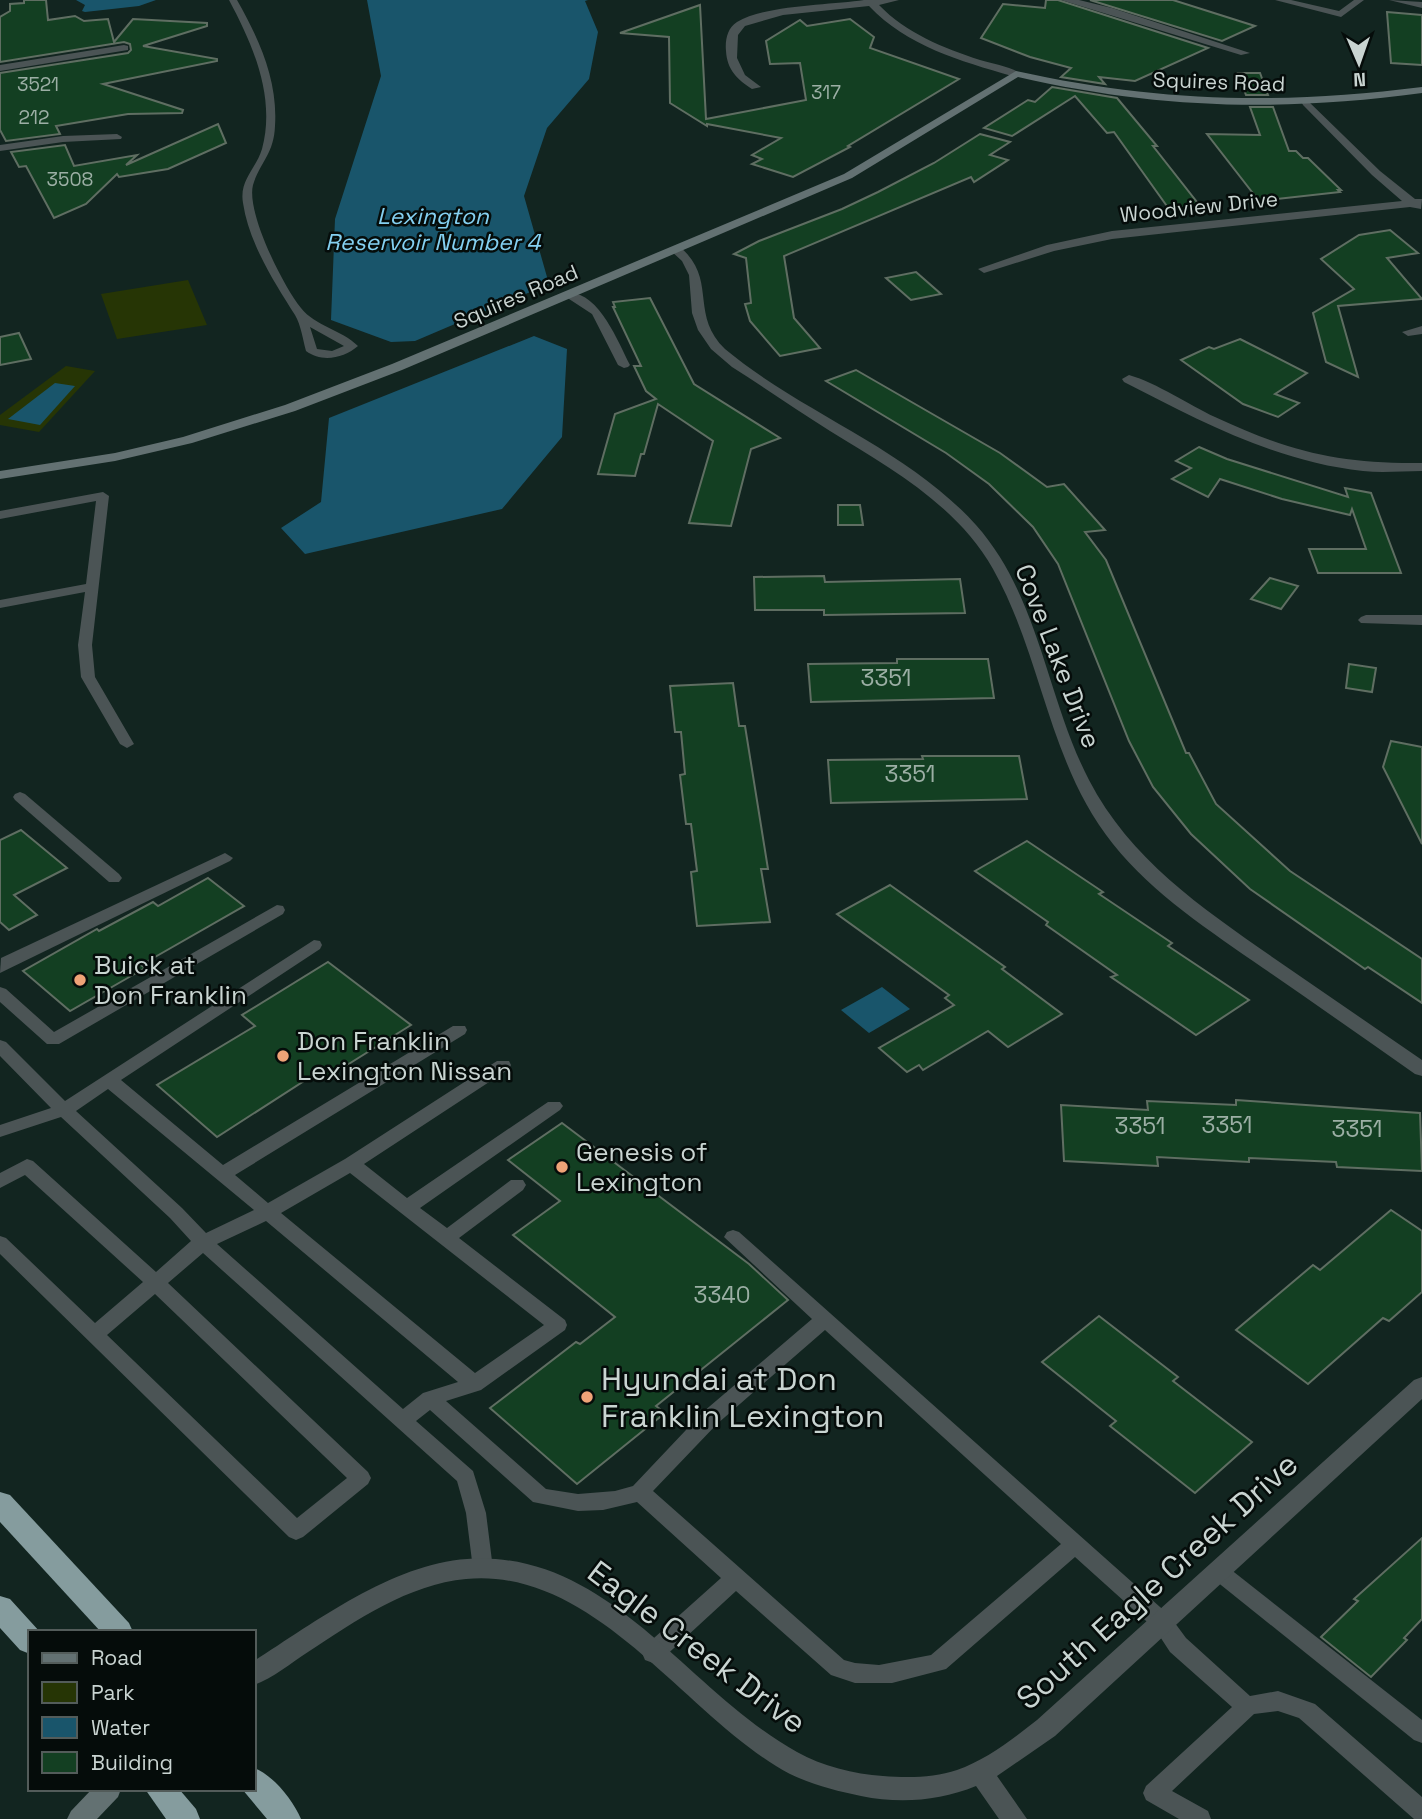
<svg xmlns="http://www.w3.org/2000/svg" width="1422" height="1819" font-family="'Space Grotesk',sans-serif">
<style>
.green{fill:#263505}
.water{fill:#19556b}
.building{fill:#133f22;stroke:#5f6e62;stroke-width:2}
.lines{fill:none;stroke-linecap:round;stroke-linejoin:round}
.lane{fill:#4b5455;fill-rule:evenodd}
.street{fill:#4b5455;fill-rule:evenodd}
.secondary{fill:#637172;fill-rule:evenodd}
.highway{fill:#859c9e;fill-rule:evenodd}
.poi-dot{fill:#efa377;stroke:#050c0a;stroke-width:2.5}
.labels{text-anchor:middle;stroke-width:5;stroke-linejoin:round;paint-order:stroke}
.far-number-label{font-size:19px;fill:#9cafa5}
.far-street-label{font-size:21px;fill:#c9d4d1;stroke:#050c0a}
.far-water-label{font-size:23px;font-style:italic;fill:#84d0f1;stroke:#050c0a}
.number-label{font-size:23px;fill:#9cafa5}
.street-label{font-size:26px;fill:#c9d4d1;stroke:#050c0a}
.poi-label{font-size:26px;fill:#c9d4d1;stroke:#050c0a;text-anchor:start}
.near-poi-label{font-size:32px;fill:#c9d4d1;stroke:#050c0a;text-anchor:start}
.near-street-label{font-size:32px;fill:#c9d4d1;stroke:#050c0a}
</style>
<rect width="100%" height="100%" fill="#122520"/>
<g class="green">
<polygon points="188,280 207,325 117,339 101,294"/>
<polygon points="66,366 95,371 39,432 0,425 0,415"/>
</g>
<g class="water">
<polygon points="76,0 156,0 139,6 85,12 82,11 85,5"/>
<polygon points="367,0 588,0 585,1 598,32 589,79 547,128 524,196 549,284 415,341 391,342 331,320 335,219 381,76"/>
<polygon points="534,336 567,349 562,437 502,509 305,554 281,528 321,502 329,418"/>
<polygon points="55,383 75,386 40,425 8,419"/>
<polygon points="882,987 910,1009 869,1033 841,1010"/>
</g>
<g class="building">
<polygon points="24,0 46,0 48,20 75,16 84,21 108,19 114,42 133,19 207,23 207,26 143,46 217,59 217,61 103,84 183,110 182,113 128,114 56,126 60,134 6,141 0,130 0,73 128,53 131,50 130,44 124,42 0,62 0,17 10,11 10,4 24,3"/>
<polygon points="1046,0 1058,0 1208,48 1135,81 1099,77 1105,84 1061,77 1071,68 1030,57 981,38 1003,4 1045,8"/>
<polygon points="1090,0 1173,0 1255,26 1222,41"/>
<polygon points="700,5 706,119 806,100 800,63 770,64 766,41 800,20 807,26 850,19 874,37 870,48 959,79 848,146 850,147 793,177 752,164 762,159 752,155 781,138 707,124 707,126 670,103 669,37 620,33"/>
<polygon points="1387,12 1422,15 1422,65 1391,63"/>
<polygon points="1238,73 1260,73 1268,95 1246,95"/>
<polygon points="1052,87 1117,98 1157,146 1153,146 1200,206 1169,209 1114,132 1107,133 1075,96 1012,136 984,128 1028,100 1035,102"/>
<polygon points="1250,107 1273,107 1289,151 1296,151 1303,158 1308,158 1341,190 1338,190 1340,192 1259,201 1207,134 1260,135"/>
<polygon points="218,124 226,143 168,169 119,177 117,174 86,204 54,218 26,166 19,167 11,152 65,145 74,166 137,155 126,165"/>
<polygon points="980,134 1010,142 990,155 1008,160 974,182 971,177 784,256 794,318 820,348 780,356 750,321 745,304 751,303 746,258 734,254 759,241 842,209 878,192 934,163"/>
<polygon points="1390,230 1418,253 1387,258 1422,299 1338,306 1358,377 1326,362 1313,313 1354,289 1321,259 1359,235"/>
<polygon points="916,272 941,294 911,300 886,278"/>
<polygon points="650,298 694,384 780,438 751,449 731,526 689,523 713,441 658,404 644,454 641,454 635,476 598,474 615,414 656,399 646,391 634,366 641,366 613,307 615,307 613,302"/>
<polygon points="19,333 31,359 0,365 0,337"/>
<polygon points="1240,339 1307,373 1275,394 1299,403 1278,417 1243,404 1181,360 1209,347 1214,349"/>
<polygon points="856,370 1000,453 1047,487 1064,484 1105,530 1085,532 1106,560 1186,753 1189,753 1216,804 1290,871 1422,959 1422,1003 1368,967 1365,969 1250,889 1191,834 1153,787 1129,741 1058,564 1033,527 989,484 946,453 826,381"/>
<polygon points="1199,447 1227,459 1348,497 1345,488 1371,493 1401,573 1318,573 1309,549 1366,549 1352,509 1350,515 1282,499 1220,479 1208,497 1172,479 1191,468 1176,461"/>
<polygon points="838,505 860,505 863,525 838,525"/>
<polygon points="824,576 825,582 960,579 965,613 824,615 824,610 755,610 754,577"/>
<polygon points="1270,578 1298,586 1281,609 1251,599"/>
<polygon points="897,659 988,659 994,698 811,702 808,664 897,663"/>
<polygon points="1349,664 1376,668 1372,692 1346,688"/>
<polygon points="733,683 739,726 745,726 768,869 761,869 770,922 697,926 691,872 697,871 691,824 686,824 680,775 685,774 681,732 675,732 670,686"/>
<polygon points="1391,741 1422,747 1422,844 1383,767"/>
<polygon points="922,756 1019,756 1027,799 831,803 828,760 923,759"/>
<polygon points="21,830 67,868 14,895 37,915 9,930 0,922 0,840"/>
<polygon points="1027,841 1103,892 1099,894 1172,943 1168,946 1249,1000 1196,1035 1111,977 1117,975 1046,925 1048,922 975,871"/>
<polygon points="208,878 244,906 141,965 145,968 70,1011 23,971 97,929 99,931 153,902 158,906"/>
<polygon points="890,885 1005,967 1002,969 1062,1014 1008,1047 988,1031 923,1070 919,1065 907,1072 879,1048 954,1005 945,998 949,995 837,914"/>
<polygon points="328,962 411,1025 323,1080 315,1074 217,1137 157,1085 255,1026 242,1015"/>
<polygon points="1236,1100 1420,1113 1422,1171 1337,1167 1336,1162 1249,1158 1249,1162 1157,1157 1158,1166 1064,1161 1061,1105 1148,1110 1147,1101 1236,1105"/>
<polygon points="562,1123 749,1264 788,1300 656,1406 665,1413 577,1484 490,1408 576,1342 580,1344 615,1317 513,1235 560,1201 508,1160"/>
<polygon points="1391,1210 1422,1231 1422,1292 1389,1321 1383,1318 1308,1384 1236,1330 1313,1265 1320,1270"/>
<polygon points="1099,1316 1178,1377 1173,1381 1252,1442 1195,1493 1110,1426 1116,1421 1042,1362"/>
<polygon points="1422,1538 1422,1619 1404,1638 1407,1640 1371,1677 1321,1637 1358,1601 1354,1599"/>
</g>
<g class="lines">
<g class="lane">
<path d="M 229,0 L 237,0 C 259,39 278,80 275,126 C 274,154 260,162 253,185 C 246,212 283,286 301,308 C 315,326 342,330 358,346 C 344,358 322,363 306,351 C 303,340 301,325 295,315 C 274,282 249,243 243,203 C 239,180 256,169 262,149 C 276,97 253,45 229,0 ZM 310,327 L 344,346 L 332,351 L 317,349 Z"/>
<polygon points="1275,0 1291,0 1339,11 1354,0 1364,0 1341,17"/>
<polygon points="1389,0 1422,2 1422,8"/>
<path d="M 566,293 C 598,289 618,342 630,365 L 628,367 L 624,368 L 618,365 L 592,314 L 566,297 Z"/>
<polygon points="103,492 109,496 92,645 95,677 134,744 127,748 120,744 81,677 78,645 85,592 0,608 0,600 86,584 96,501 0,519 0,511"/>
<polygon points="20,792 25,794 119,874 122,878 119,882 109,882 15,800 13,797 15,794"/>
<polygon points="225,853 233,858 230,861 0,973 1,958"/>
<polygon points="277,905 283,906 285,910 283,914 59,1044 47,1044 0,1002 0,987 6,989 54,1032"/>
<path d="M 314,940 L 320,941 L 322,945 L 320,949 L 121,1080 L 223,1165 L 453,1026 L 465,1026 L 467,1030 L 465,1034 L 235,1175 L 268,1203 L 345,1159 L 497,1061 L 509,1061 L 511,1065 L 509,1069 L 364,1164 L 407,1198 L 548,1102 L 560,1102 L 563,1106 L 560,1110 L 420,1208 L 447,1228 L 511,1180 L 523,1180 L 526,1185 L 523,1190 L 459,1238 L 565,1320 L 567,1325 L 565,1330 L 481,1390 L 446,1401 L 546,1489 L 578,1494 L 615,1491 L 633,1486 L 703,1412 L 812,1319 L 724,1237 L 727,1232 L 733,1230 L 739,1232 L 1169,1615 L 1186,1638 L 1250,1696 L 1278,1691 L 1315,1704 L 1422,1797 L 1422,1819 L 1414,1819 L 1299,1718 L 1278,1711 L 1254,1714 L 1172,1791 L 1208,1811 L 1211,1819 L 1179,1819 L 1146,1800 L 1143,1793 L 1146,1786 L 1232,1707 L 1170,1652 L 1155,1629 L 1075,1557 L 946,1669 L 892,1683 L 855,1683 L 831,1675 L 736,1591 L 661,1660 L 653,1663 L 645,1660 L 642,1653 L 645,1646 L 721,1578 L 637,1502 L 603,1510 L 578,1511 L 533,1502 L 430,1410 L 416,1421 L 473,1471 L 486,1513 L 493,1569 L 490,1575 L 483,1578 L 476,1575 L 473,1569 L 466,1513 L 457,1481 L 203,1253 L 168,1283 L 368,1472 L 371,1478 L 368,1484 L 303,1537 L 296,1540 L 289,1537 L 0,1254 L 0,1236 L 6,1238 L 95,1323 L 143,1282 L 25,1175 L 0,1188 L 0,1173 L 27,1159 L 33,1161 L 156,1272 L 191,1241 L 170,1218 L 61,1117 L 0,1137 L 0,1125 L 51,1108 L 0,1056 L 0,1040 L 6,1042 L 65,1101 ZM 108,1089 L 254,1210 L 206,1233 L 182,1208 L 76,1111 ZM 350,1173 L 544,1325 L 475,1373 L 281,1213 ZM 266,1221 L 458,1382 L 423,1393 L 403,1409 L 217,1244 ZM 155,1294 L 347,1478 L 297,1518 L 107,1335 ZM 825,1330 L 1061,1544 L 931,1655 L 879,1665 L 855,1663 L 844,1660 L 653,1491 L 717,1424 Z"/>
<polygon points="1218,1562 1225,1565 1422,1720 1422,1743 1414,1740 1211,1577 1208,1571 1211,1565"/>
</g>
<g class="street">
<path d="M 864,0 L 899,0 L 879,5 C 906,33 943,48 980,60 C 993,64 1010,66 1021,74 L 1012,76 C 960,61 907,46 869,6 L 783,15 L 745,26 L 738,35 L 737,58 L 745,75 L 761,87 L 752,89 C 738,80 727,70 726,51 C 725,41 727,28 737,22 C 765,5 831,5 864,0 Z"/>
<polygon points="1061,0 1079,0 1112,8 1250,53 1241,55"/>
<polygon points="124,45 128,46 128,50 0,71 0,65"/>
<polygon points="1307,100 1380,171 1415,199 1422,199 1421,209 1410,207 1112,239 1054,251 984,273 978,269 1047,245 1112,231 1402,201 1372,175 1303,105 1302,103"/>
<polygon points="117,134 122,137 121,139 63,142 0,151 0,145 63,136"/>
<path d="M 672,247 L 680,247 C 718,279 689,314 725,349 C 803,414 907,448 976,525 C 1040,597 1046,697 1089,780 C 1131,861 1205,910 1278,961 C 1326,994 1374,1027 1422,1060 L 1422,1076 L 1415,1074 C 1365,1039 1314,1003 1263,968 C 1210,931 1154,895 1113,844 C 1048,763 1043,658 993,569 C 957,505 890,468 830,431 C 797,410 765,388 732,367 L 711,349 L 698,330 L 692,313 L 689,275 L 682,261 L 670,250 Z"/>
<polygon points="1422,326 1422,334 1408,336 1402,332"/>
<path d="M 1129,375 C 1157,383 1189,405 1215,417 C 1290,452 1340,464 1422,463 L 1422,471 C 1402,471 1383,473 1363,471 C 1277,462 1200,421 1124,382 L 1122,379 Z"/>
<polygon points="1366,615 1422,615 1422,625 1361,623 1358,620 1361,617"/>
<path d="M 1422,1377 L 1422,1399 L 1055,1736 L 997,1776 L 1027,1819 L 999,1819 L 976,1786 C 939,1801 900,1804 861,1796 C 832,1790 801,1782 776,1766 C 679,1706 591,1567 466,1579 C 409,1584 355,1621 308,1652 C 291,1663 273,1678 254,1685 L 254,1661 C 315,1622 392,1564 467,1559 C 609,1549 686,1691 797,1752 C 822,1766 854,1774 883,1776 C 907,1778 934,1778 957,1770 C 986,1760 1013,1739 1037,1720 L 1414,1380 Z"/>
</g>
<g class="secondary">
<path d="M 1016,71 C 1157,102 1279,105 1422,87 L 1422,93 C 1279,112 1158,109 1018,77 L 852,178 L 402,370 L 295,411 L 192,443 L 115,461 L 0,479 L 0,471 L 115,453 L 183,437 L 285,405 L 392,364 L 844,174 Z"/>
<polygon points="92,1789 121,1789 118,1797 97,1819 67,1819 71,1811"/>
</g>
<g class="highway">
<polygon points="0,1492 10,1495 129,1623 133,1632 101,1632 0,1522"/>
<polygon points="0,1596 10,1599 40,1632 30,1632 30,1654 20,1650 0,1628"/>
<path d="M 254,1768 C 273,1775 293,1800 301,1819 L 267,1819 L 242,1789 L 254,1789 Z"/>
<polygon points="145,1789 179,1789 196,1809 200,1819 166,1819"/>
</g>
</g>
<g class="poi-dot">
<circle cx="80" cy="980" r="7"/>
<circle cx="283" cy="1056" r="7"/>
<circle cx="562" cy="1167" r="7"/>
<circle cx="587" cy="1397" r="7"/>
</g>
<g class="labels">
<g class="far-number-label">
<text x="38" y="91">3521</text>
<text x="826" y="99">317</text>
<text x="34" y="124">212</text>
<text x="70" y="186">3508</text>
</g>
<g class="far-street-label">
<text transform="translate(1219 82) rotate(2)" y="7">Squires Road</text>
<text transform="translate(1199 207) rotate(-6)" y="7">Woodview Drive</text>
<text transform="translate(516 297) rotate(-23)" y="7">Squires Road</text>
</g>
<g class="far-water-label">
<text x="433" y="224">Lexington<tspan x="433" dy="26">Reservoir Number 4</tspan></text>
</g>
<g class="number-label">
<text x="886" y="686">3351</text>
<text x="910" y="782">3351</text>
<text x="1227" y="1133">3351</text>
<text x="1140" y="1134">3351</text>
<text x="1357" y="1137">3351</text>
<text x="722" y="1303">3340</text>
</g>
<g class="street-label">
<text transform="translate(1058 656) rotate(69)" y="9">Cove Lake Drive</text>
</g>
<g class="poi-label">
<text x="94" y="974">Buick at<tspan x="94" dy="30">Don Franklin</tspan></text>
<text x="297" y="1050">Don Franklin<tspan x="297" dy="30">Lexington Nissan</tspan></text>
<text x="576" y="1161">Genesis of<tspan x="576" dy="30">Lexington</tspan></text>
</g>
<g class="near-poi-label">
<text x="601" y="1390">Hyundai at Don<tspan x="601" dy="37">Franklin Lexington</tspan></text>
</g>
<g class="near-street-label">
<text transform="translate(1157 1581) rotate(-42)" y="11">South Eagle Creek Drive</text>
<text transform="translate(697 1647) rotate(37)" y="11">Eagle Creek Drive</text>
</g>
</g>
<rect x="28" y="1630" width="228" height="161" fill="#050c0a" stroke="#535c5a" stroke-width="2"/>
<rect x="42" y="1653" width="35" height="10" fill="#637172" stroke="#535c5a" stroke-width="2"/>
<text x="91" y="1665" font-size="21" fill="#c9d4d1">Road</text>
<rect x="42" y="1682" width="35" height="21" fill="#263505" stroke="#535c5a" stroke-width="2"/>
<text x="91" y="1700" font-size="21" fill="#c9d4d1">Park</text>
<rect x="42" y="1717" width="35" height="21" fill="#19556b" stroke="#535c5a" stroke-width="2"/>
<text x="91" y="1735" font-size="21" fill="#c9d4d1">Water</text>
<rect x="42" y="1752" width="35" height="21" fill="#133f22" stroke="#535c5a" stroke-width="2"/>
<text x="91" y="1770" font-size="21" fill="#c9d4d1">Building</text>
<g transform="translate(1359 63) rotate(178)" stroke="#050c0a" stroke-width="5" paint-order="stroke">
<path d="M0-5L12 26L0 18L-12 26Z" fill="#c9d4d1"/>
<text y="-10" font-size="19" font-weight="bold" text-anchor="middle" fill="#c9d4d1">N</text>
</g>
</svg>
